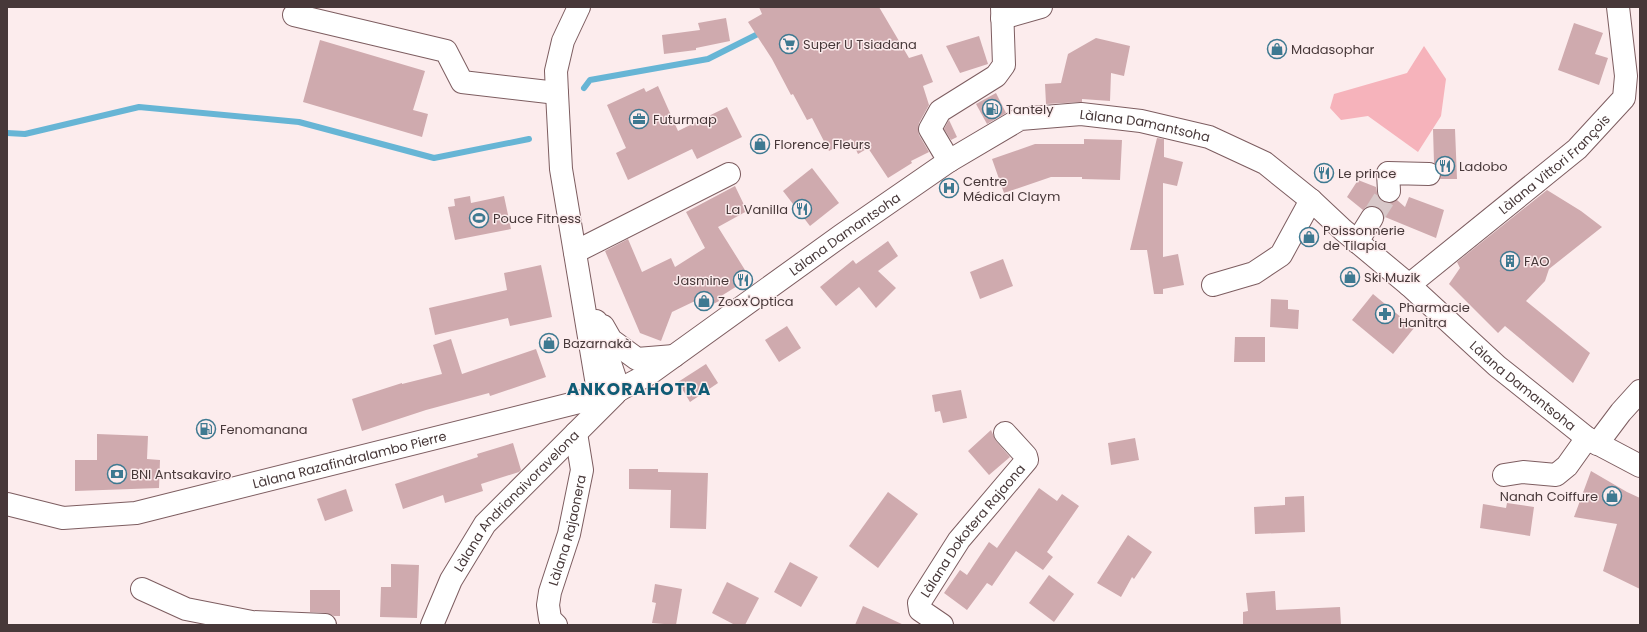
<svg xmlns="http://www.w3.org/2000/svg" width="1647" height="632" font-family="Poppins,sans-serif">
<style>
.green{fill:#f6b3bb}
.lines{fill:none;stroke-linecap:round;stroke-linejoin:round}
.stream{stroke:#67b5d5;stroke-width:6}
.building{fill:#cfaaae}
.minor-tunnel{stroke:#d8c8c9;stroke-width:22;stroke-dasharray:22 11;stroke-linecap:butt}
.minor-casing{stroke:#7d5d60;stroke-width:24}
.major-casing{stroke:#7d5d60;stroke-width:24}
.minor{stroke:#fff;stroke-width:22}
.major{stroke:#fff;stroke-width:22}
.labels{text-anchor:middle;stroke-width:3;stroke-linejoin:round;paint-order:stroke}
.poi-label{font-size:13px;fill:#473839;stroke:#fceced;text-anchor:start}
.street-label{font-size:13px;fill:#473839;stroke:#fceced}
.district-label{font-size:17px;font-weight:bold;letter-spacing:1px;fill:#105b75;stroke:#fceced}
</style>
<rect width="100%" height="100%" fill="#fceced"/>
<polygon class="green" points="1424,46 1446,79 1441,116 1418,152 1368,116 1341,120 1330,108 1334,94 1407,73"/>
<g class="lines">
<g class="stream">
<polyline points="584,88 590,80 708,59 764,31"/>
<polyline points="7,133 25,134 139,107 299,122 434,158 529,139"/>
</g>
</g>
<g class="building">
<polygon points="759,7 879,7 909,58 922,54 933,82 923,86 929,105 919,123 918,129 919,135 929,152 911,161 912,163 888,178 868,148 858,154 851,139 829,151 812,118 807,120 793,94 791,95 772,59 748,22 762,14"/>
<polygon points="726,18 730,41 696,48 696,50 664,54 662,35 700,30 698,23"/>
<polygon points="1574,23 1603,33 1595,54 1608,58 1599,85 1558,70"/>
<polygon points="979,36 988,64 960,73 946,46"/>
<polygon points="1096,38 1130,46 1124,76 1111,73 1110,101 1082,99 1082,102 1046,104 1045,84 1061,83 1068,54"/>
<polygon points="320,40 425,71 413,110 428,114 422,137 303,102"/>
<polygon points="658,86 678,131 727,107 742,137 697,159 692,149 628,180 616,153 626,148 607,105 644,88 646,92"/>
<polygon points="996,93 1006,113 987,124 976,104"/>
<polygon points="949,120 957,137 951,140 944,129"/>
<polygon points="1433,129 1455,129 1457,179 1440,179 1441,174 1440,168 1434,163"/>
<polygon points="1157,138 1164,139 1164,157 1183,162 1177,186 1163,183 1163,257 1178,254 1184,285 1163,289 1163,294 1154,294 1147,250 1130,250"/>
<polygon points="1084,139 1122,140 1120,180 1082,179 1082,177 1051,177 1004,193 992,159 1035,144 1084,144"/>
<polygon points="812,168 839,203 810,226 783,191"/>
<polygon points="1358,180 1376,187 1378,197 1384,202 1390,203 1397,200 1405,207 1409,197 1444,210 1436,238 1385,217 1384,218 1383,212 1378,207 1372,206 1366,207 1363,210 1347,197"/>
<polygon points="735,186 747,211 718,227 750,278 718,298 719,301 700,311 695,301 672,312 661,341 640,333 605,251 628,239 642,272 671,258 675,267 705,248 686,212"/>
<polygon points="1547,190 1581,211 1602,227 1549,269 1545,281 1526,301 1590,353 1573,383 1505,326 1498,333 1449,284 1460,268 1457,262"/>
<polygon points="470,196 471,203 504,196 511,229 455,240 448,207 455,206 454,199"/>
<polygon points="888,241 898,256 878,271 896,288 876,308 859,287 836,306 820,287 853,260 856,264"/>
<polygon points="1003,259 1013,286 980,299 970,272"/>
<polygon points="541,265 552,317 510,326 508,318 435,335 429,308 507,290 504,273"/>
<polygon points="1373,294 1414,328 1393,354 1352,320"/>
<polygon points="1271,299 1288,300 1288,309 1299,310 1298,329 1270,327"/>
<polygon points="787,326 801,348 779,362 765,340"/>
<polygon points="1235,337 1265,337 1265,362 1234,362"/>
<polygon points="451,339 462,374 536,349 546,377 490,396 489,393 426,410 362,431 352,399 402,383 402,384 442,374 433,345"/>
<polygon points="706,364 718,383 690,402 678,382"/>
<polygon points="961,390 967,418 943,423 940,411 935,412 932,395"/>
<polygon points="991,430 996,441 1010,457 989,475 968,451"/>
<polygon points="97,434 148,436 147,459 160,460 159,488 75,491 75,460 97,460"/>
<polygon points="1135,438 1139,460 1111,465 1108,443"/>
<polygon points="513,443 521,470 519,472 481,484 483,491 445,503 443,495 403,509 395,484 478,457 477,454"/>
<polygon points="629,469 658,469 658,472 708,473 706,529 670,528 671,490 629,489"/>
<polygon points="1591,471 1627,492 1640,498 1640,589 1603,571 1617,524 1574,517"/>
<polygon points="1039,488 1057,501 1062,494 1079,506 1047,552 1053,557 1043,570 1016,551 992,586 987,583 967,610 944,593 960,570 967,575 989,542 997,548"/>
<polygon points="346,489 353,511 325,521 317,499"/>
<polygon points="888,492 918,514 878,568 849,546"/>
<polygon points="1304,496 1305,532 1255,534 1254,507 1285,505 1285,497"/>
<polygon points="1507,503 1534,507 1530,536 1480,528 1483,504 1506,508"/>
<polygon points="1128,535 1152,552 1134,579 1132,577 1121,597 1097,583"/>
<polygon points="790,562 818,577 801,607 774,592"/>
<polygon points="391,564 419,565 417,618 380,617 381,587 391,587"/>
<polygon points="1049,575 1074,594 1054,622 1029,603"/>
<polygon points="727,582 759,598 745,625 735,625 712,613"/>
<polygon points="655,584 682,589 676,625 652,623 656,603 652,602"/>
<polygon points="310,590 340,590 340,616 334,616 326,613 310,612"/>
<polygon points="1275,591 1276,610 1340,607 1341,625 1243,625 1243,612 1248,611 1246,593"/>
<polygon points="863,606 904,625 855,625"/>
</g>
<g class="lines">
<polyline class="minor-tunnel" points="1372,218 1389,191"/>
<g class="minor-casing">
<g id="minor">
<polyline points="294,15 446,51 462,82 557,93"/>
<polyline points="1002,18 1041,7"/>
<polyline points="949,161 930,129 940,111 996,76 1004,65 1002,7"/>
<polyline points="1389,191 1388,173 1429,174"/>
<polyline points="1357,242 1372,218"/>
<polyline points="575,252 729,174"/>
<polyline points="1213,285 1254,273 1281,255 1311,200"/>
<path id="s1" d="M 1409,285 L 1577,149 L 1624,98 L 1626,76 L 1618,7"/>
<polyline points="1597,444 1621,412 1640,391"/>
<polyline points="1504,475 1523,472 1556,475 1567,466 1587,438"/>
<polyline points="142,589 186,609 252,622 325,625"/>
<path id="s2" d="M 556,625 L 550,619 L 548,605 L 550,592 L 569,534 L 582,470 L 576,433"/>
<path id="s3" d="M 942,625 L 920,610 L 919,603 L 959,540 L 1027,460 L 1026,456 L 1005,433"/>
</g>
</g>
<g class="major-casing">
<g id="major">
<polyline points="579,7 563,41 556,71 557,93 561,169 599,397"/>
<polyline points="596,321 619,390"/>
<polyline points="603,326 611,340 637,359 674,356"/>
<path id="s4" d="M 7,504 L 63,518 L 136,513 L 599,397 L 619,390 L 649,374 L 842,235 L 949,161 L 1020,119 L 1081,114 L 1141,121 L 1209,137 L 1265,163 L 1311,200 L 1343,230 L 1409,285 L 1497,366 L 1587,438 L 1640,466"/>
<path id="s5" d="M 432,625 L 451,580 L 485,524 L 615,394"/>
</g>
</g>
<use href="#minor" class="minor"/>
<use href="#major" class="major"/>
</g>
<defs>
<g id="supermarket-ring" transform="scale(1)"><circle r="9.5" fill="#fceced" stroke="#3e7991" stroke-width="1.5"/><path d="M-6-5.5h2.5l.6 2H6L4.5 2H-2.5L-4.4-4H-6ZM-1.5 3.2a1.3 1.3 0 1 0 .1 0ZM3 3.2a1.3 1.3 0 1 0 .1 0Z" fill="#3e7991"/></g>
<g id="shop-ring" transform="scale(1)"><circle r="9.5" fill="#fceced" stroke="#3e7991" stroke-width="1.5"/><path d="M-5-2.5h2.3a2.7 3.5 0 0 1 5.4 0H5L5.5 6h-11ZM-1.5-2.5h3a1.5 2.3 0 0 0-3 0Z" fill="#3e7991"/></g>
<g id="fuel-ring" transform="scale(1)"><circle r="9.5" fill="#fceced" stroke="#3e7991" stroke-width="1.5"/><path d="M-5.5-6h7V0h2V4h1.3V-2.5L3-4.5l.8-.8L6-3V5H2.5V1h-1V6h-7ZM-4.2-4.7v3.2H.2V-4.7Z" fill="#3e7991"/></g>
<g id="office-ring" transform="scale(1)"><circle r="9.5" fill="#fceced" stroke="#3e7991" stroke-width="1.5"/><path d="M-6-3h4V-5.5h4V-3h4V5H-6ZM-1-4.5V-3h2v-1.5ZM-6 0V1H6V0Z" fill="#3e7991"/></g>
<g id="restaurant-ring" transform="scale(1)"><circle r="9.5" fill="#fceced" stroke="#3e7991" stroke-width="1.5"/><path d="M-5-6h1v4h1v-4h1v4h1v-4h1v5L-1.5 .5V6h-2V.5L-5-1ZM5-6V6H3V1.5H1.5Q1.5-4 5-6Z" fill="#3e7991"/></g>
<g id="hospital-ring" transform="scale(1)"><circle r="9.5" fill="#fceced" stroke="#3e7991" stroke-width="1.5"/><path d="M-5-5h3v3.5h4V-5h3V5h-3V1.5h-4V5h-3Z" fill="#3e7991"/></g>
<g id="stadium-ring" transform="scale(1)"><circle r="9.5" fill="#fceced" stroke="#3e7991" stroke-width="1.5"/><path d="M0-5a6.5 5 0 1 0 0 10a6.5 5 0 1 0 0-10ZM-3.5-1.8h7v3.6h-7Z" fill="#3e7991"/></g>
<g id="building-ring" transform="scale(1)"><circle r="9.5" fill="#fceced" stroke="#3e7991" stroke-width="1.5"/><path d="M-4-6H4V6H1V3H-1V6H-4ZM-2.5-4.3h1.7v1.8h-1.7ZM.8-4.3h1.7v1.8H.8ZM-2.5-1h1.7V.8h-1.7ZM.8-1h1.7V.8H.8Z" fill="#3e7991"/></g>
<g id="pharmacy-ring" transform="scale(1)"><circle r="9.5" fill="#fceced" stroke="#3e7991" stroke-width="1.5"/><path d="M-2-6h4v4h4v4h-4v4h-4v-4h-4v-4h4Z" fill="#3e7991"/></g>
<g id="bank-ring" transform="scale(1)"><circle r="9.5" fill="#fceced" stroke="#3e7991" stroke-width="1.5"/><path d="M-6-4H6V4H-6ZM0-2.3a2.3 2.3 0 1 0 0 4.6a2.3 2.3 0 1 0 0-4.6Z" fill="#3e7991"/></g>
</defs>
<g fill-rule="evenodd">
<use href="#supermarket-ring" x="789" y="44"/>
<use href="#shop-ring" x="1277" y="49"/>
<use href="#fuel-ring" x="992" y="109"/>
<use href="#office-ring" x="639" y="119"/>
<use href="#shop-ring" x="760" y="144"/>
<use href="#restaurant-ring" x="1445" y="166"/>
<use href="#restaurant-ring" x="1324" y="173"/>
<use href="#hospital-ring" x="949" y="188"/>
<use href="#restaurant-ring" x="802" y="209"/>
<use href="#stadium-ring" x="479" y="218"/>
<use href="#shop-ring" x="1309" y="237"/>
<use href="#building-ring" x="1510" y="261"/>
<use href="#shop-ring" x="1350" y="277"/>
<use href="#restaurant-ring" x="743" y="280"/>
<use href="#shop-ring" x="704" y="301"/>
<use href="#pharmacy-ring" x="1385" y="314"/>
<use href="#shop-ring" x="549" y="343"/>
<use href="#fuel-ring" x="206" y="429"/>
<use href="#bank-ring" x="117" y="474"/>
<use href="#shop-ring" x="1612" y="496"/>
</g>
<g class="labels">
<g class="poi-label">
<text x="803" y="49">Super U Tsiadana</text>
<text x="1291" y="54">Madasophar</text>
<text x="1006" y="114">Tantely</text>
<text x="653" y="124">Futurmap</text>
<text x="774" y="149">Florence Fleurs</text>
<text x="1459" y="171">Ladobo</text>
<text x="1338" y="178">Le prince</text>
<text x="963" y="186">Centre<tspan x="963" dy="15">Médical Claym</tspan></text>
<text x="788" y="214" text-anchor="end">La Vanilla</text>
<text x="493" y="223">Pouce Fitness</text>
<text x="1323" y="235">Poissonnerie<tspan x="1323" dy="15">de Tilapia</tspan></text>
<text x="1524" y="266">FAO</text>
<text x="1364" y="282">Ski Muzik</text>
<text x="729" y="285" text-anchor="end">Jasmine</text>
<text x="718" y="306">Zoox'Optica</text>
<text x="1399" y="312">Pharmacie<tspan x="1399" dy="15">Hanitra</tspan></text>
<text x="563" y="348">Bazarnakà</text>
<text x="220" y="434">Fenomanana</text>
<text x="131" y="479">BNI Antsakaviro</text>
<text x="1598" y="501" text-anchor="end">Nanah Coiffure</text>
</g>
<g class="street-label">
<text dy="5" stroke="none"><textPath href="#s4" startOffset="1240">Làlana Damantsoha</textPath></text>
<text dy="5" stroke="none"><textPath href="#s1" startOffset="189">Làlana Vittori François</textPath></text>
<text dy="5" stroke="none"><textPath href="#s4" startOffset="904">Làlana Damantsoha</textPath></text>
<text dy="5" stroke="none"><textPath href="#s4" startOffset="1708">Làlana Damantsoha</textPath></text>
<text dy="5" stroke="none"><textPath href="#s4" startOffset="351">Làlana Razafindralambo Pierre</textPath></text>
<text dy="5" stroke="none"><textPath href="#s5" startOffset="152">Làlana Andrianaivoravelona</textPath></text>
<text dy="5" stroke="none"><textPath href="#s2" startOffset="100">Làlana Rajaonera</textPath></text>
<text dy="5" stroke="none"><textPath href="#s3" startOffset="124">Làlana Dokotera Rajaona</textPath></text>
</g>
<g class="district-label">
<text x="639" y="395">ANKORAHOTRA</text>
</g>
</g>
<rect width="1647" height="632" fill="none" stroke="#473839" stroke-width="16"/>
</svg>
